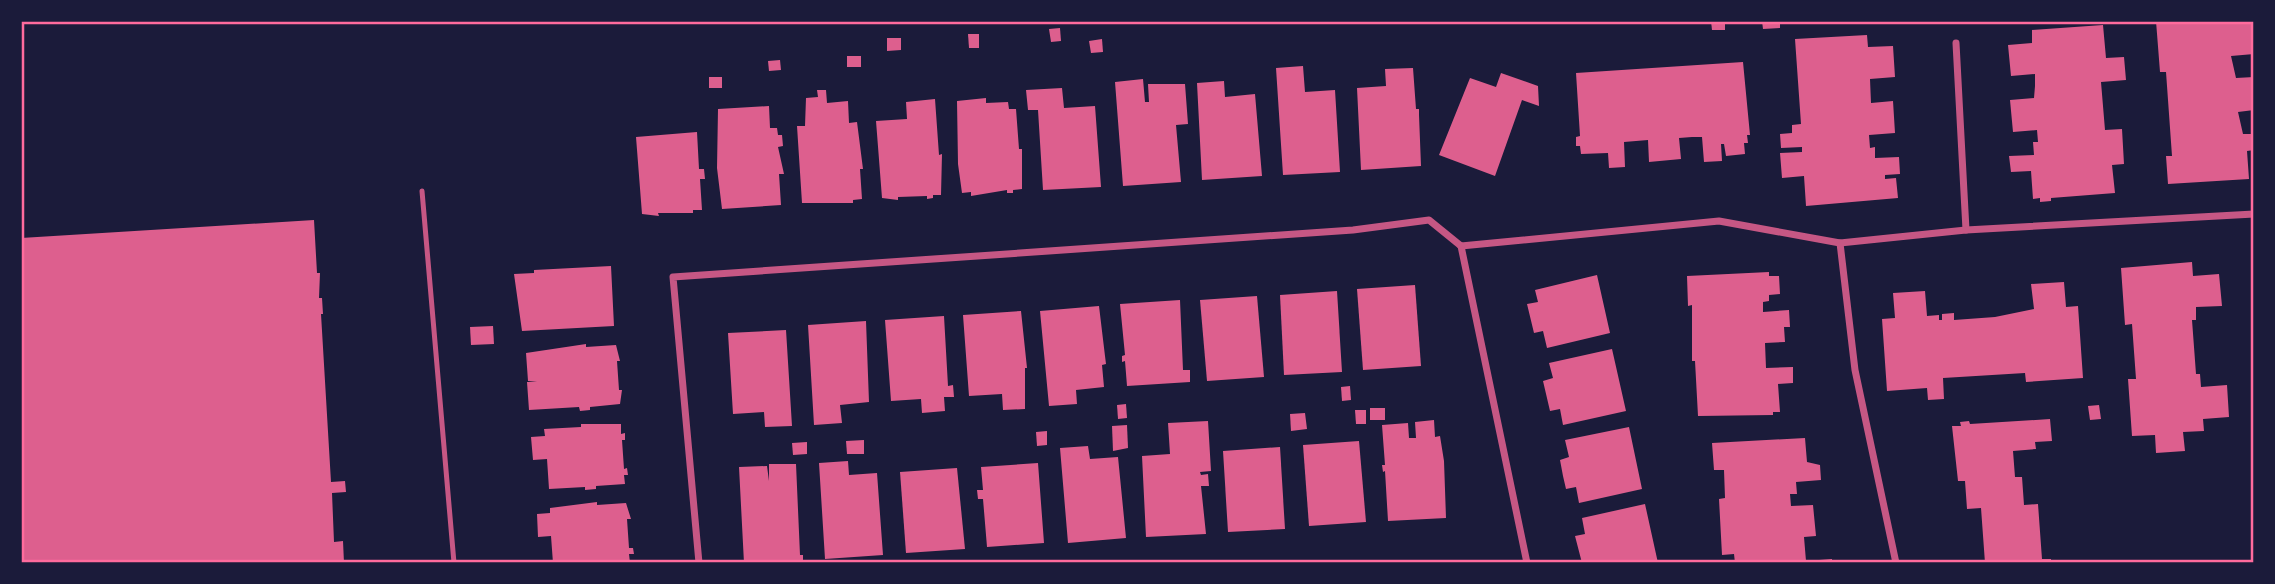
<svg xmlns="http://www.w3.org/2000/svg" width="2275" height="584" font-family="'PT Sans Narrow',sans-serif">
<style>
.building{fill:#dd5f8e}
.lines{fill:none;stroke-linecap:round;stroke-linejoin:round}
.service{stroke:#c65784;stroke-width:5}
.minor{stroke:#c65784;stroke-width:7}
.neatline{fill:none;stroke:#ff6b9d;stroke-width:2.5}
</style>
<rect width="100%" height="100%" fill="#1b1b3a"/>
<g class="building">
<polygon points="1711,21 1725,21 1725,30 1712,30"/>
<polygon points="1762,21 1780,21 1780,28 1763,29"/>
<polygon points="2156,21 2254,22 2254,54 2231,56 2236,78 2254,77 2254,110 2238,112 2243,134 2254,134 2254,150 2247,151 2249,179 2168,184 2166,156 2172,156 2166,72 2160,72"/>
<polygon points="2103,25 2106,58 2124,57 2126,80 2101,82 2105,130 2122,129 2124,164 2112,165 2115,193 2051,198 2051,201 2040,202 2040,198 2033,199 2031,171 2011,172 2009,156 2034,155 2033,142 2038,142 2037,130 2013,132 2010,100 2034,98 2035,86 2035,74 2011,76 2008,45 2032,43 2032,30"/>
<polygon points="1060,28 1061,41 1051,42 1049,29"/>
<polygon points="968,34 979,34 979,48 969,48"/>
<polygon points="1867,35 1868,47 1893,46 1895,77 1870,79 1871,103 1893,101 1895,133 1869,135 1870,148 1875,147 1875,158 1899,157 1900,174 1885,175 1885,179 1896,178 1898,198 1806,206 1804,176 1782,178 1780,153 1802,152 1802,147 1781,148 1780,134 1792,133 1792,125 1801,124 1795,39"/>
<polygon points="887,38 901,38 901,50 887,51"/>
<polygon points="1102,39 1103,52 1091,53 1089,41"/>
<rect x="847" y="56" width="14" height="11"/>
<polygon points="780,60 781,70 769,71 768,61"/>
<polygon points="1743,62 1750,135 1747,135 1748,143 1744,143 1745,154 1726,156 1724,144 1721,144 1722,161 1704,162 1702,137 1692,137 1679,138 1681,159 1649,162 1648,140 1624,142 1625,167 1609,168 1608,153 1581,154 1580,146 1576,146 1576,137 1580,136 1576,73"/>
<polygon points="1303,66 1305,92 1335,90 1340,172 1283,175 1276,68"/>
<polygon points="1413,68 1416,109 1419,109 1419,115 1421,166 1361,170 1357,88 1386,86 1385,69"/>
<polygon points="1501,73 1538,86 1539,106 1522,100 1495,176 1439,155 1470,78 1496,87"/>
<rect x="709" y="77" width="13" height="11"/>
<polygon points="1143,79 1145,102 1149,102 1148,84 1185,84 1188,124 1176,125 1181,182 1123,186 1115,82"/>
<polygon points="1224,81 1225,97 1255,94 1262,176 1202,180 1197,83"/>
<polygon points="1062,88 1064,108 1095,106 1101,187 1043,190 1038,110 1028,110 1026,90"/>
<polygon points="817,90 826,90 827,103 848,101 849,123 857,122 863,169 860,169 862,199 853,200 853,203 802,203 797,126 805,126 806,98 818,97"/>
<polygon points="986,98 986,103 1008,102 1009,109 1016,109 1019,149 1022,149 1022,189 1013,190 1013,193 1007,193 1007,190 971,196 971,192 962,193 958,164 957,101"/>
<polygon points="935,99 939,155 942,154 941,195 933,195 933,198 927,199 927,196 898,197 898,200 882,198 876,121 907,119 906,102"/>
<polygon points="769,106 770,128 777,128 778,135 782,135 783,146 778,147 784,174 779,174 781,205 722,209 717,168 718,109"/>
<polygon points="697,132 699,169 704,169 705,179 700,179 702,210 693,210 693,213 658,213 659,216 642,214 636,137"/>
<polygon points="314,220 317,273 320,273 319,298 322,298 323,314 321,314 331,482 345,481 346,492 332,493 334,542 343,541 344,563 21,563 21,238"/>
<polygon points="2192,262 2193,276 2219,274 2222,306 2196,307 2196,320 2192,320 2196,374 2200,374 2201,387 2227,385 2229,417 2203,419 2204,431 2183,432 2185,451 2156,453 2155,435 2132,436 2128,379 2136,379 2132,324 2125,325 2121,268"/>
<polygon points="611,266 614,326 522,331 514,274 534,273 534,270"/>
<polygon points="1769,272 1769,276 1779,276 1780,294 1769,295 1769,301 1763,302 1763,312 1789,310 1790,327 1784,327 1785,342 1765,343 1766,368 1793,367 1793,383 1778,384 1780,412 1773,412 1773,415 1698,416 1695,361 1692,361 1692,305 1688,306 1687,276"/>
<polygon points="1597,275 1610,333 1547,348 1543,331 1534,333 1527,304 1538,302 1535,290"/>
<polygon points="2064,282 2066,307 2078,306 2083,378 2026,382 2025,373 1943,378 1944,399 1928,400 1927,388 1887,391 1882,319 1895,318 1893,293 1925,291 1927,316 1939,315 1939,320 1942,320 1942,314 1954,313 1954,320 1995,317 2034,309 2031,284"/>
<polygon points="1415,285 1421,366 1363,370 1357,289"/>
<polygon points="1337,291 1342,372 1284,375 1280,295"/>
<polygon points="1257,296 1264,377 1207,381 1200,300"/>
<polygon points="1180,300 1183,370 1190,370 1190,382 1127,386 1125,361 1122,362 1122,356 1125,355 1120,304"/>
<polygon points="1099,306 1105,356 1106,364 1102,365 1104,387 1076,390 1077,404 1049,406 1040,311"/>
<polygon points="1021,311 1027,368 1025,368 1025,409 1003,410 1002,394 969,396 963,315"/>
<polygon points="944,316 948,386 953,385 954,397 944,397 945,411 922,413 921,399 891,401 885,320"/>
<polygon points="866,321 869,402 840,405 842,423 814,425 808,325"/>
<polygon points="493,326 494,344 471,345 470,327"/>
<polygon points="786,330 792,426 765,427 764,412 733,414 728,333"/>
<polygon points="586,344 586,347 616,345 620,361 617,361 619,390 622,390 620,404 590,407 590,410 580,411 579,407 529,410 527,382 537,382 528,381 526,353"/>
<polygon points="1612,349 1626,411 1563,425 1560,409 1550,411 1543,381 1553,378 1549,363"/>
<polygon points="1350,386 1351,400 1342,401 1341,387"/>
<polygon points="1126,404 1127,418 1118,419 1117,405"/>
<polygon points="2099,405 2101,419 2090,420 2088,406"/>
<rect x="1370" y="408" width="15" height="12"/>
<polygon points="1355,410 1366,410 1366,424 1356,424"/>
<polygon points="1305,413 1307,429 1291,431 1290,414"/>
<polygon points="2050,419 2052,441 2035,442 2036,449 2013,451 2015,477 2022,477 2024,505 2038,504 2042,559 2051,559 2051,563 1985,563 1981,508 1967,509 1965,481 1958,481 1952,426 1961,426 1960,422 1969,421 1970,424"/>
<polygon points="1434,420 1435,437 1440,436 1444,461 1446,518 1388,521 1385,471 1383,472 1382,465 1385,465 1382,425 1408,423 1409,438 1416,438 1415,422"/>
<polygon points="1208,421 1211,471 1200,472 1201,475 1208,474 1209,486 1201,486 1206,534 1146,537 1142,456 1170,454 1168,423"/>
<polygon points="581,424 621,424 621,434 625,433 625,440 622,440 624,469 627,468 628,475 624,475 625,484 596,486 596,489 585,490 585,487 549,489 547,459 533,460 531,437 545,436 544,429 581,427"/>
<polygon points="1127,425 1128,448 1113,451 1112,426"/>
<polygon points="1629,427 1642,489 1579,503 1576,487 1566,489 1563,476 1560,460 1569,457 1565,440"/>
<polygon points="1047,431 1047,445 1037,446 1036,432"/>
<polygon points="1805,438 1807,462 1820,465 1821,480 1796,482 1797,494 1790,494 1791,506 1813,505 1816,536 1804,537 1806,561 1832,559 1832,563 1735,563 1734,554 1722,555 1719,499 1725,498 1724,470 1714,470 1712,443"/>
<polygon points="864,440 864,454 847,454 846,441"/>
<polygon points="1359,441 1366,522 1309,526 1303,445"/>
<polygon points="807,442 807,454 793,455 792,443"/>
<polygon points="1088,446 1090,459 1118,457 1126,538 1068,543 1060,448"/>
<polygon points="1280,447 1285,529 1228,532 1223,451"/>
<polygon points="848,461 849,475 877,473 883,555 825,559 819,463"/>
<polygon points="1038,463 1044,543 987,547 983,499 978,499 977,490 983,490 981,467"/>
<polygon points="769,464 796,464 800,555 803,555 803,561 744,563 739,467 767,466 769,481"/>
<polygon points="957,468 965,549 906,553 900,472"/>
<polygon points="597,502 597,505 626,503 631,519 627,519 629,548 633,548 634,554 629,554 630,563 553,563 551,536 538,537 537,514 550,513 550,508"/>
<polygon points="1645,504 1658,563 1582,563 1575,536 1585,534 1582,518"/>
</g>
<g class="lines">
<polyline class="service" points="422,191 454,563"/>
<g class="minor">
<polyline points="1956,43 1966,230"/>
<polyline points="1840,243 1855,370 1896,563"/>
<polyline points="1461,246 1719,221 1840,243 1966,230 2254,214"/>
<polyline points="1461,246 1527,563"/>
<polyline points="699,563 673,277 1353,230 1429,220 1461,246"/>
</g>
</g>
<rect width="2275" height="584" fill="none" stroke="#1b1b3a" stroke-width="46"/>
<rect x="23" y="23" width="2229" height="538" class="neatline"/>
</svg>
